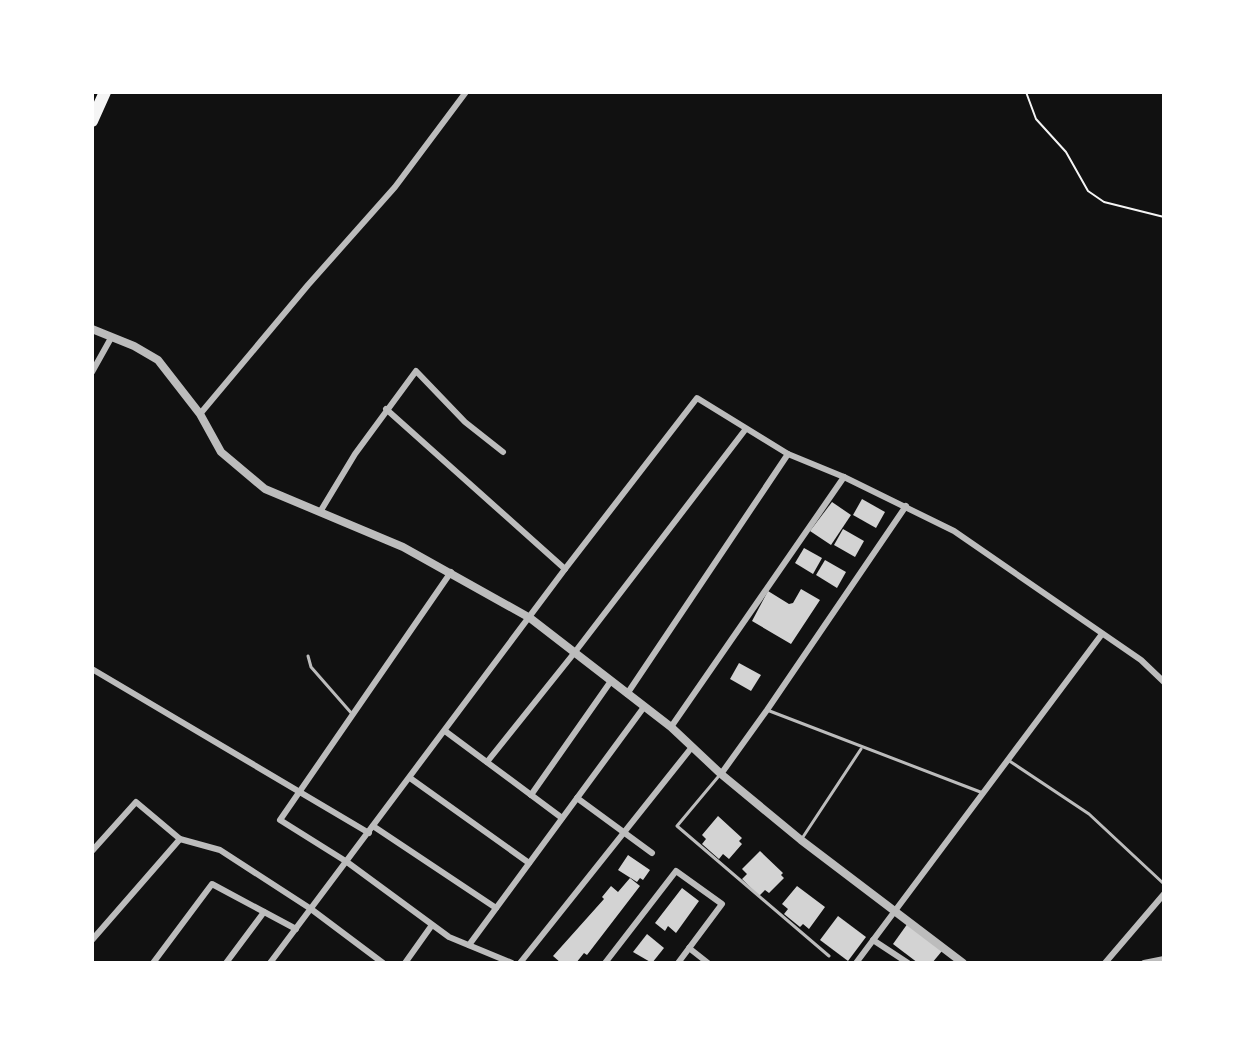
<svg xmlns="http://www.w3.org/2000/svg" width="1256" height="1055" font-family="Karla,sans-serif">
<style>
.building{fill:#d3d3d3}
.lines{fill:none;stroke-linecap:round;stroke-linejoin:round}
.path{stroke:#f5f5f5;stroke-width:2}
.service{stroke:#bcbcbc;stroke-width:3}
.minor{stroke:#bcbcbc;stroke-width:6}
.tertiary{stroke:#bcbcbc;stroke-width:8}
.motorway{stroke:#f5f5f5;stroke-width:12}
</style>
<rect width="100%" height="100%" fill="#111"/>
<g class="building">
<polygon points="862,499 885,512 876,528 853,515"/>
<polygon points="832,502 851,515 831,545 810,531"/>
<polygon points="843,529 864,541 855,557 834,545"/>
<polygon points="804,548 822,558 813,574 795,563"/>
<polygon points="825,560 846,572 837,588 816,575"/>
<polygon points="801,589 820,600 791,644 752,621 768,591 789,604 793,603"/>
<polygon points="739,663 761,675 751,691 730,679"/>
<polygon points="718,816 742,838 739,841 742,844 729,859 723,854 719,859 702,844 706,839 702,835"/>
<polygon points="760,851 783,873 781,875 784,878 769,893 765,890 759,896 742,879 747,874 742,869"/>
<polygon points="628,855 650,870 643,880 640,878 637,882 618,870"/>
<polygon points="630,878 640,886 587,955 584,953 576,963 561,963 553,956 604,899 602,897 611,886 618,892"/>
<polygon points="797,886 825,907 809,929 803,924 800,927 784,914 788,909 782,904"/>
<polygon points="682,888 699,901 676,933 668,926 665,931 655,923"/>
<polygon points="838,916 866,937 848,961 820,940"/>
<polygon points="908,923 942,951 932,963 918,963 893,944"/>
<polygon points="647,934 664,948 652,963 633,952"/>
</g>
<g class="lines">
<polyline class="path" points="1026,92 1036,119 1066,152 1088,191 1104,202 1164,217"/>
<g class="service">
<polyline points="308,656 311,667 353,715"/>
<polyline points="767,710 983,793"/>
<polyline points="1008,760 1089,814 1164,884"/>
<polyline points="718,777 677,826 829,956"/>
<polyline points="801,840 861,749"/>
</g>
<g class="minor">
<polyline points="92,372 111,338"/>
<polyline points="386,409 565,569"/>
<polyline points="200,414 308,285 395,187 466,92"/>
<polyline points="320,512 355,454 416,371 465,422 503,452"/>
<polyline points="451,572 280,820 347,862 449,937 512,963"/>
<polyline points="92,669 369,833"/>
<polyline points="627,694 788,454"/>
<polyline points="671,727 844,477"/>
<polyline points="445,731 562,818"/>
<polyline points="487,762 575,652 745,430"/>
<polyline points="721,774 767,710 906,506"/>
<polyline points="410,778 529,863"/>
<polyline points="531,795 611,681"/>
<polyline points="577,798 652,853"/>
<polyline points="373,826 496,908"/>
<polyline points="92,851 136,802 180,839 220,850 311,909 383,963"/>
<polyline points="92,940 180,839"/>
<polyline points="873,940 908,963"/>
<polyline points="469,945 644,707"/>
<polyline points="689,948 708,963"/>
<polyline points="153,963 212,884 296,929"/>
<polyline points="226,963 264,912"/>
<polyline points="270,963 565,569 697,398 788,454 844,477 954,531 1141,660 1164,682"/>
<polyline points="405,963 432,925"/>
<polyline points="520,963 692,747"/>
<polyline points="605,963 676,871 722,904 678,963"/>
<polyline points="856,963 1102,634"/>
<polyline points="1105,963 1164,894"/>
<polyline points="1144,963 1164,959"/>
</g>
<polyline class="tertiary" points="92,329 134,346 158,360 200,414 221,452 265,489 403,547 530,618 671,727 721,774 801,840 963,963"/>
<polyline class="motorway" points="92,121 105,92"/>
</g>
<rect width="1256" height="1055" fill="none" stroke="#ffffff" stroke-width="188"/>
</svg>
